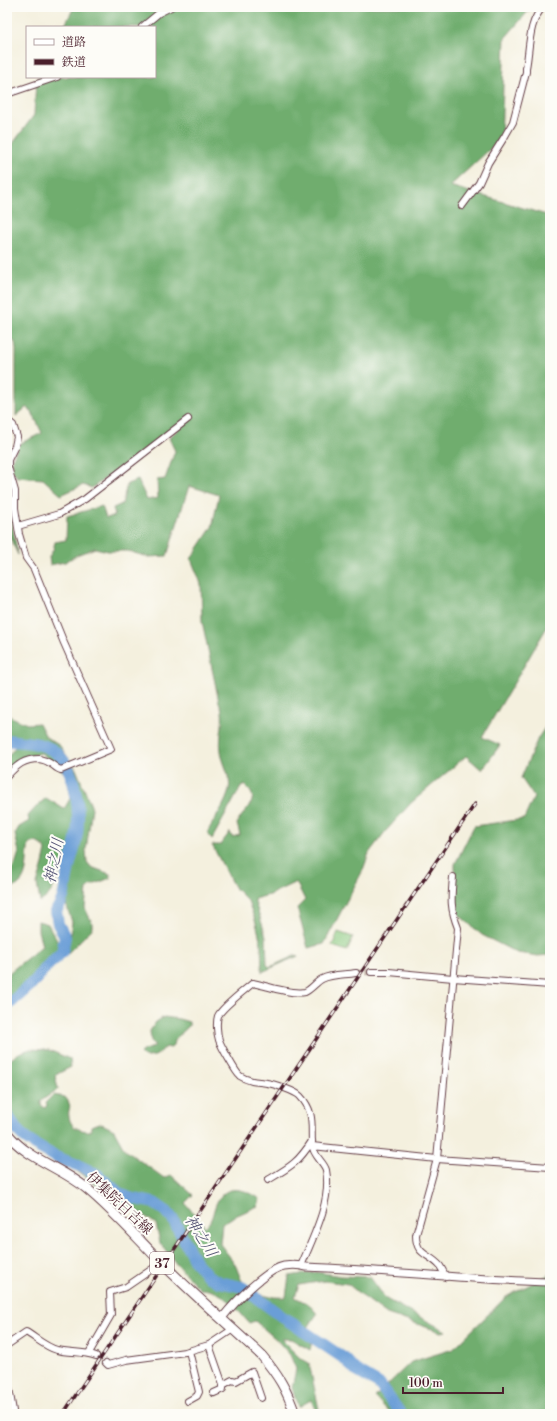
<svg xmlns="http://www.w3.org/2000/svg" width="557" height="1421" font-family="'Libre Bodoni','Noto Serif JP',serif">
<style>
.green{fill:#8ac980;stroke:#6a7456}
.forest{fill:#6fad6e;stroke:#5c664c}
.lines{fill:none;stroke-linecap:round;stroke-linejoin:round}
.river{stroke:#6b9ed7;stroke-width:12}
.minor-tunnel{stroke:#d2c6ba;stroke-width:6;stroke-dasharray:6 3;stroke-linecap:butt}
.minor-casing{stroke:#643e46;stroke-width:8}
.tertiary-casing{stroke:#643e46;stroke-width:9}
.primary-casing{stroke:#643e46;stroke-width:11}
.minor{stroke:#fff;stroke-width:6}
.tertiary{stroke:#fff;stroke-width:7}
.primary{stroke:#fff;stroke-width:9}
.rail-casing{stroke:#4a1f2b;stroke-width:3.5}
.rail{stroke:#fdfcf7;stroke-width:2;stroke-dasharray:6;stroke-linecap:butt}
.labels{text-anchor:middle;stroke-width:4;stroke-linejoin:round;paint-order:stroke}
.shield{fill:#fdfcf7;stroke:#806168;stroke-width:1}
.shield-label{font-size:13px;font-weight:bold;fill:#4a1f2b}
.street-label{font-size:14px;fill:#4a1f2b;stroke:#fdfcf7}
.water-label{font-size:15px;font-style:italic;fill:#595878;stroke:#fdfcf7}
</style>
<rect width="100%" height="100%" fill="#fdfcf7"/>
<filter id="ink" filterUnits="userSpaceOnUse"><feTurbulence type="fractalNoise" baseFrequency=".025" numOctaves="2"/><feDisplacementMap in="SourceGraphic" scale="8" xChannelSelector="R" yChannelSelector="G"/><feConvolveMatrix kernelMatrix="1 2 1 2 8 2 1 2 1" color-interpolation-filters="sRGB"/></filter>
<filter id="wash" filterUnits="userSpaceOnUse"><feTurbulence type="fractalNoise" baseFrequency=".012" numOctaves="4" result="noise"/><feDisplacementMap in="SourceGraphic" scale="16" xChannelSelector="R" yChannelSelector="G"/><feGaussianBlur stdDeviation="0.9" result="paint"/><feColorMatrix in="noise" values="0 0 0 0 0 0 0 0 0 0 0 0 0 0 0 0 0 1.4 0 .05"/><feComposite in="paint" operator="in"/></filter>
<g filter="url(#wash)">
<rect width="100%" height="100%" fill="#f4f0de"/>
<polygon class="green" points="338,932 353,937 347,951 332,946"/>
<g class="forest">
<path d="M 74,7 L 532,7 L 505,38 L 501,139 L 450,186 L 550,216 L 550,622 L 482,737 L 500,745 L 482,770 L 466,756 L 411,803 L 385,832 L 369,853 L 363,870 L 324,944 L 308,948 L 297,908 L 305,900 L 296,882 L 269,895 L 254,899 L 266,936 L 267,965 L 270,967 L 296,955 L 298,956 L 262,972 L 261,943 L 256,923 L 248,901 L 234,887 L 212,845 L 220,845 L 230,832 L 232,837 L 240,835 L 237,824 C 239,820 241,816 244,813 C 253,800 257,798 245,785 L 241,787 L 212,839 L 208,834 L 209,829 C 216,817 226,803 229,790 C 232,776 222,764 221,751 C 218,734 227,718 219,702 L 202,621 L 201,584 L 191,559 L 212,527 L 219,495 L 189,486 L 167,556 L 148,557 L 127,551 L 108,551 L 95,548 L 79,554 L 65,562 L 50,565 L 49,557 L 53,550 L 55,542 L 66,540 L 67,516 L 102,506 L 106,518 L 115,516 L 113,508 L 122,504 L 127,484 L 138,480 L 147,500 L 158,498 L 157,480 L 165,479 L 175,451 L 169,438 L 192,415 L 92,488 L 83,485 L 61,495 L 43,479 L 17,477 L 12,470 L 12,460 L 19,444 L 42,433 L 33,414 L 27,407 L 16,416 L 16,349 L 15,342 L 7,338 L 7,177 L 11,146 L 34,115 L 36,81 L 38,77 L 155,77 L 155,27 L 64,27 Z"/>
<polygon points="7,478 11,491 11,519 18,555 9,535 7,535"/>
<path d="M 7,715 L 27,724 L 39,723 L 46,737 L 60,746 L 76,769 L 92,808 L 86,850 L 87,862 L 91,867 L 110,874 L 110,878 L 90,886 L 87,890 L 85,908 L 92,923 L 92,929 L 56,965 L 35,976 L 12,998 L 7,999 L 7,978 L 10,972 L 42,946 L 38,931 L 38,921 L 48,924 L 61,948 L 69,941 L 72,922 L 66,904 L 68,886 L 66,865 L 59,865 C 57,879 54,894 40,902 L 37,884 L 42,868 L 46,850 L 43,846 L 36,842 L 29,844 C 26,856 29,876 19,884 C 16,887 11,888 7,889 L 7,871 L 9,871 L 15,865 L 19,852 L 15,834 L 19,827 L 29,821 L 28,816 L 37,806 L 46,798 L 64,809 L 71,797 L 66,774 L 41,753 L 21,758 L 7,772 L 7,757 L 17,745 L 7,735 Z"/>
<polygon points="550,720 550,955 538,956 517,953 482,935 458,914 455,896 455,864 474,826 524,819 534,797 521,778 538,738"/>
<path d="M 164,1017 L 179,1019 L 189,1022 L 189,1026 L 174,1040 L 173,1046 L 171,1048 L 165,1047 C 157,1056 156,1057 144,1057 L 140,1053 L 144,1050 L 154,1047 L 154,1044 L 151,1042 L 150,1031 L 156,1022 Z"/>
<path d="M 30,1049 L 49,1050 L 70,1059 L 71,1067 L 55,1075 L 58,1089 L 41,1101 L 41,1105 L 45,1108 L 47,1105 L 46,1102 L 53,1095 L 65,1097 C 74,1108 67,1107 69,1117 C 71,1129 82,1131 91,1131 L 91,1126 L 100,1123 L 114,1130 L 125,1150 L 164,1178 L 171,1175 L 193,1195 L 185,1203 L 205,1227 C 214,1219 212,1212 217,1202 C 226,1183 246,1189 260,1199 L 258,1206 L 233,1217 L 222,1224 L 220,1244 C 224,1250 229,1255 233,1261 C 238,1268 239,1278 244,1284 C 253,1296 272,1298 286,1297 L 289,1276 L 316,1272 L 341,1276 L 370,1277 L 386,1299 L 446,1331 L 441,1332 L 387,1314 L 361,1295 L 348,1284 L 325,1281 L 299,1285 L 295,1297 L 310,1305 L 317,1314 L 303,1335 L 312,1341 L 310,1350 L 291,1339 L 281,1339 L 300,1358 L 309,1363 L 320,1414 L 317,1414 L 311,1400 L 298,1407 L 292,1388 L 296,1369 L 290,1355 L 277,1340 L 255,1321 L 249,1323 C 234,1306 224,1290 200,1289 L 177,1265 L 160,1243 L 156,1224 L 133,1208 L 126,1212 L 95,1184 L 25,1133 L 15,1120 L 7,1099 L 7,1062 L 19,1053 Z"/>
<polygon points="550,1274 550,1414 391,1414 375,1397 411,1362 453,1349 506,1297"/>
</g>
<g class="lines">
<g class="river">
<path d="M 7,740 C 23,743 40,741 54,751 C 77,767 81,815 76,840 C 74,849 71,858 69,867 C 65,883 66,897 56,911 L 58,924 L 65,937 L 62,952 L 43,970 L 35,981 L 7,1006"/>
<polyline points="7,1114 16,1129 26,1139 40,1148 58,1158 80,1166 98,1175 120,1194 130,1198 154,1203 167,1212 174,1221 195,1261 208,1276 219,1282 242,1287 284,1318 345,1359 355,1370 379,1384 401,1414"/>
</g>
</g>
</g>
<g filter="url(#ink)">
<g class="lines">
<g class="minor-tunnel">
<polyline points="356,973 371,972"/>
<polyline points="96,1356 106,1363"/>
</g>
<g class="minor-casing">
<g id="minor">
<polyline points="142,27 159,13 171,7"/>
<polyline points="7,94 57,77"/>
<path d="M 462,206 L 479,183 L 488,163 L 505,136 L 513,122 L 526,72 L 526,68 C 530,48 528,22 543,7"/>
<path d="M 7,420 L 13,425 L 17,437 L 15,446 L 8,460 L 8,467 L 15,491 L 15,508 L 19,534 L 26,558 L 34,569 L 64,643 L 111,749 L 61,770 C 56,769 53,764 48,762 C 45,760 43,760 39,759 C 24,759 17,765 7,776"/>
<polyline points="18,526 59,514 85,499 188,419"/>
<polyline points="371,972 389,972 453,978 550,985"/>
<polyline points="312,1146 437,1159 550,1167"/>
<path d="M 268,1180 C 290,1167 298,1163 312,1141"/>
<path d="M 301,1266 C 313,1237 332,1202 326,1170 C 324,1162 313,1156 312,1144 C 311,1125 315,1112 300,1096 C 295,1091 274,1084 267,1083 C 262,1082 256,1082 252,1081 C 248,1080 243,1078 240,1076 C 236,1073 221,1046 219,1040 C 217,1034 216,1022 218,1016 C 222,1007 245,990 253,983 C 266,986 292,995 305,992 C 312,989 316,982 322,979 C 332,974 345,975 356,973"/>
<path d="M 446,1277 C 444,1273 442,1269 440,1266 C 429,1253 416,1256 416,1235 L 437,1159 L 458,928 C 450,908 451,899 453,877"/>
<path d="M 7,1345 L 26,1332 C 36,1338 46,1347 57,1350 C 70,1353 83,1351 96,1356"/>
<polyline points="209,1345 223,1385 232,1380 236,1381 252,1372 261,1398"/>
<polyline points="89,1353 111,1315 110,1292 126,1287 161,1263"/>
<polyline points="106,1363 108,1365 126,1360 185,1352 209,1345 233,1329"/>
<polyline points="7,1377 13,1411 12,1414"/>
<polyline points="214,1393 223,1389 223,1385"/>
<polyline points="188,1401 197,1396 199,1392 189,1351"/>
</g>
</g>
<g class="tertiary-casing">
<path id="tertiary" d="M 222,1318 C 234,1303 265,1270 284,1266 C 291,1265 300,1265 306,1267 C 388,1270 469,1280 550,1282"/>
</g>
<g class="primary-casing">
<path id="primary" d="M 7,1133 C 28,1160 61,1167 86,1188 C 114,1211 137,1238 162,1263 C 194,1295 229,1325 262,1356 C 278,1375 287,1390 295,1414"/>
</g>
<use href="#minor" class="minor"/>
<use href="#tertiary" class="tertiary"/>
<use href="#primary" class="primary"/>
<g class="rail-casing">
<polyline id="rail" points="63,1414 475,804"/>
</g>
<use href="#rail" class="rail"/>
</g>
</g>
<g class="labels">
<rect class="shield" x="150" y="1252" width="24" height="22" rx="3"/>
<g class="shield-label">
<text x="162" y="1268">37</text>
</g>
<g class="street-label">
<text transform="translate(120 1203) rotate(43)" y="5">伊集院日吉線</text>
</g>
<g class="water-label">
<text transform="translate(54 861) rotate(-79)" y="5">神之川</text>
<text transform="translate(201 1236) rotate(58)" y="5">神之川</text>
</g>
</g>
<rect width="557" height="1421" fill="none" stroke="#fdfcf7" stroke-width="24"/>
<rect x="26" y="26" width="130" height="52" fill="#fdfcf7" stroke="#b5a4a5"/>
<rect x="34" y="39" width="20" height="6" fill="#ffffff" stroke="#b5a4a5"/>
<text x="62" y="46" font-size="12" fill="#4a1f2b">道路</text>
<rect x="34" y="59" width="20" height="6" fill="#4a1f2b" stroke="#b5a4a5"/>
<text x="62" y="66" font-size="12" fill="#4a1f2b">鉄道</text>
<path d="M403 1387v6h100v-6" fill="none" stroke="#4a1f2b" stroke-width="2"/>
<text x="409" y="1387" font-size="12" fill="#4a1f2b" stroke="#fdfcf7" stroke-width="3" paint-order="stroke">100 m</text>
</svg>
